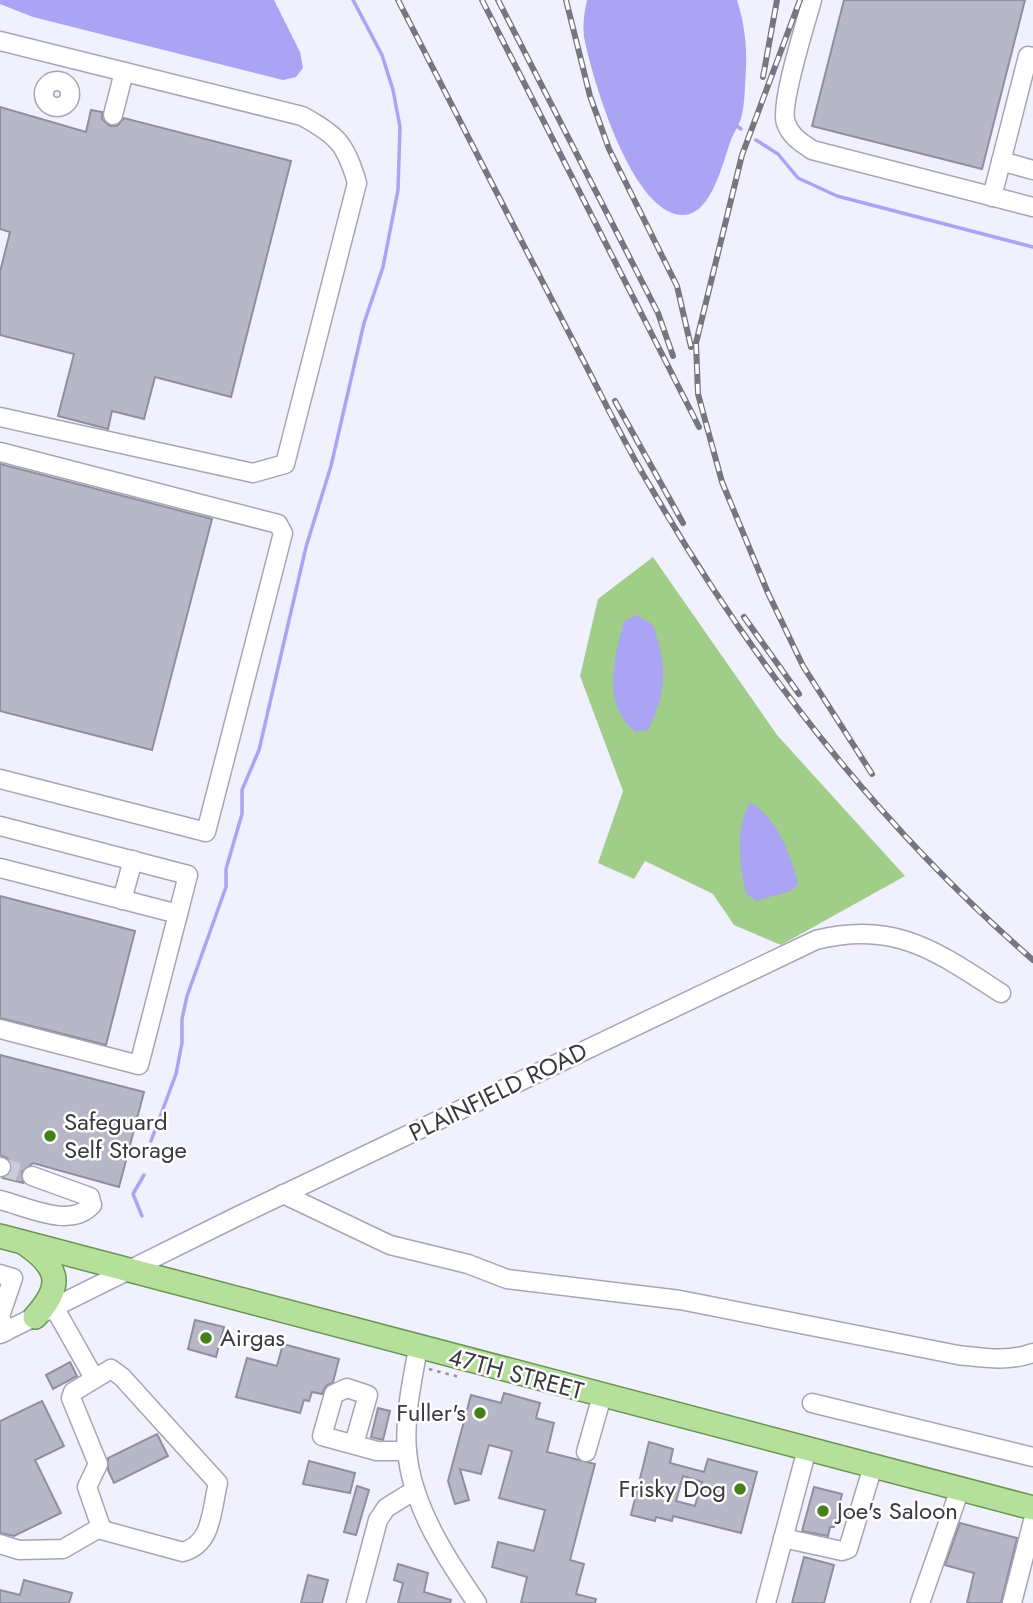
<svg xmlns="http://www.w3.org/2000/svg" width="1033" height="1603" font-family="Jost,sans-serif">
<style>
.green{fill:#a0cd88}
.water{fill:#aba3f3}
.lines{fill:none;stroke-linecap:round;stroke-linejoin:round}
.stream{stroke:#aba3f3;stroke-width:3.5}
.building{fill:#b7b7c8;stroke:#908f9f;stroke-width:2;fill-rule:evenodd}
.minor-tunnel{stroke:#cccbd8;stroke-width:18;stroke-dasharray:18 9;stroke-linecap:butt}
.minor-casing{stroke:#a6a5b6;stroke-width:21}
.major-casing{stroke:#6a9750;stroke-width:26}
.path{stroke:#93929c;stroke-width:2.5;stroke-dasharray:3.5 5;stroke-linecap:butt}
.minor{stroke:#fff;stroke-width:18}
.major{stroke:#b5df9b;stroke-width:23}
.rail-casing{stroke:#76767e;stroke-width:6}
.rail{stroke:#fff;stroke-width:3.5;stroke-dasharray:10;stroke-linecap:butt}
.poi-dot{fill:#46801a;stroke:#fff;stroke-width:2.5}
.labels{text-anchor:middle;stroke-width:5;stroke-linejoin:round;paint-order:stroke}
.street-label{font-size:24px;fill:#39393f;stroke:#fff}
.poi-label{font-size:24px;fill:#39393f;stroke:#fff;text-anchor:start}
</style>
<rect width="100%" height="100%" fill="#f1f0fe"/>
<polygon class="green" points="653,557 777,735 905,876 781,945 734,925 713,894 645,861 634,879 598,863 623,791 580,676 598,599"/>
<g class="water">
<polygon points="0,0 274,0 300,52 303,68 296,77 283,80 33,17 0,4"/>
<path d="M 587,0 L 737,0 C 744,22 747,45 746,68 C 745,83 745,100 742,115 C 740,124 734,132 731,140 C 723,161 712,216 682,215 C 632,213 594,83 585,42 C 582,28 584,13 587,0 Z"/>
<path d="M 637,615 L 653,625 C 667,667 668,689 648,730 L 636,732 C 601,705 614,659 624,621 Z"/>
<path d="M 750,802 C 779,820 789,852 798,884 L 791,891 L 756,901 L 746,893 C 739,863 735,830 750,802 Z"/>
</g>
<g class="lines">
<g class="stream">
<polyline points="737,126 741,129"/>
<polyline points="756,140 778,154 798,178 837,196 1033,247"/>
<polyline points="151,1141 176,1074 182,1043 182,1019 187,996 226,887 226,869 242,814 242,790 259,750 306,547 331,466 364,323 383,267 398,190 400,127 393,90 382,55 353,0"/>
<polyline points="142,1216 133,1194 144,1175"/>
</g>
</g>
<g class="building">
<polygon points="844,0 1025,0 982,169 812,126"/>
<polygon points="0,107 86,132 91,110 102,112 102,119 110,126 117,126 124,118 291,161 231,397 155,377 144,419 112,411 108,429 58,416 74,354 0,335 0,272 10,232 0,229"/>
<polygon points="0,464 212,519 152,750 0,711"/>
<polygon points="0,896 135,931 106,1045 0,1018"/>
<polygon points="0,1055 144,1092 119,1187 33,1163 22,1172 23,1183 3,1178 10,1173 12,1166 7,1158 0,1155"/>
<polygon points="195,1320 224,1327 216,1357 188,1349"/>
<polygon points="283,1344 339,1359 333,1382 326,1386 322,1394 312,1392 309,1401 304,1400 300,1413 236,1397 247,1358 277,1366"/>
<polygon points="70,1362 77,1376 53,1389 46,1375"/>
<polygon points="504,1393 540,1403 536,1418 554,1423 547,1452 595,1464 570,1560 584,1564 576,1594 596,1599 595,1603 521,1603 527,1577 492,1567 498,1542 534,1551 545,1510 499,1498 512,1451 489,1445 481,1474 460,1469 469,1500 455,1504 448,1481 471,1395 501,1403"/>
<polygon points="42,1401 64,1446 35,1460 61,1513 14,1536 0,1533 0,1421"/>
<polygon points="378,1408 390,1411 383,1440 371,1437"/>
<polygon points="157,1434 168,1456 114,1483 108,1470 108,1458"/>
<path d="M 649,1442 L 673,1449 L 670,1463 L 704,1472 L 708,1459 L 757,1472 L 741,1533 L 673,1516 L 672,1521 L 656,1517 L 655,1521 L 631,1515 ZM 683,1476 L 702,1482 L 695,1506 L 676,1501 Z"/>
<polygon points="309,1461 355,1473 350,1493 303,1484"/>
<polygon points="357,1486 369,1490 356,1535 344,1532"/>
<polygon points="814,1487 842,1494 834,1527 830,1527 828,1536 802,1531"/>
<polygon points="960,1523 1017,1538 1001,1603 967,1603 974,1573 945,1565"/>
<polygon points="804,1557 834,1565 824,1603 792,1603"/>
<polygon points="398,1564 428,1573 424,1592 451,1600 450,1603 398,1603 403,1583 394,1580"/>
<polygon points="308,1575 328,1580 322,1603 301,1603"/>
<polygon points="24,1580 72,1593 69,1603 0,1603 0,1590 20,1595"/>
</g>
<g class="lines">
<polyline class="minor-tunnel" points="1,1167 32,1176"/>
<g class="minor-casing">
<g id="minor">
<path d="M 812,0 C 806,22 779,106 786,123 C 791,137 801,142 812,150 L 1033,207"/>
<path d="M 0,41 L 302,116 C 337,135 346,144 357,183 L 285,464 L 253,473 L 0,417"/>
<circle cx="57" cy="94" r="13"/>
<polyline points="113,115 124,72"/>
<polyline points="1001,161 1033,170"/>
<polyline points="992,197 1028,56 1033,57"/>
<polyline points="0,452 278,524 283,533 206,832 0,779"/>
<polyline points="0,826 188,875 178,914 0,868"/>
<polyline points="122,900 133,860"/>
<polyline points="0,1029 139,1065 178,914"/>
<polyline points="0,1167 1,1167"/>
<path d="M 283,1194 L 390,1245 L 468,1264 L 507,1279 L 680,1300 L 958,1355 C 985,1358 1008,1362 1033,1353"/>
<path d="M 0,1200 C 28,1207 70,1229 92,1205 L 90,1197 L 32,1176"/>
<polyline points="0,1274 13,1278 0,1316 5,1332"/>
<polyline points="54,1307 94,1378"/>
<path d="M 0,1334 L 238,1216 L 816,940 C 896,920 937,952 1001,993"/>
<path d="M 418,1348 C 412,1382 404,1417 407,1451 C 412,1506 446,1558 477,1603"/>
<path d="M 111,1369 L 122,1377 L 218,1483 C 211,1511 213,1543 183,1552 L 102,1530 L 87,1487 L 98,1464 L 71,1398 L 73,1392 Z"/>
<polyline points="812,1403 1033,1457"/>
<polyline points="354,1444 368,1395 347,1388 334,1394 322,1436 377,1451 407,1451"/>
<polyline points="586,1452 602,1396"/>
<polyline points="783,1538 842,1551 848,1549 873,1466"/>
<polyline points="0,1544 19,1550 63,1549 101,1527"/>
<polyline points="356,1603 378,1520 386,1508 415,1490"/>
<polyline points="766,1603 807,1449"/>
<polyline points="920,1603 960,1489"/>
<polyline points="1012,1603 1033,1521"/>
</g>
</g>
<g class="major-casing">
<g id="major">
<polyline points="0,1236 1033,1508"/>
<path d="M 27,1245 C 61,1269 62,1287 35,1317"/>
</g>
</g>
<polyline class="path" points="429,1369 459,1377"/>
<use href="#minor" class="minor"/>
<use href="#major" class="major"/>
<g class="rail-casing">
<g id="rail">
<path d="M 398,0 C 459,119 520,239 582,358 C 604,400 625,445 650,486 C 752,663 879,826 1033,960"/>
<polyline points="482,0 699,427"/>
<polyline points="498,0 658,313 673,356"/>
<polyline points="566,0 590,96 609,149 677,286 691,347"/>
<polyline points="800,0 742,155 696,343 698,394 722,482 768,593 803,666 872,774"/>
<polyline points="763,77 777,0"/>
<polyline points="615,401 683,523"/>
<polyline points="744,617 799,694"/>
</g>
</g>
<use href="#rail" class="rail"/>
</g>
<g class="poi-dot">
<circle cx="50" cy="1136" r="7"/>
<circle cx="206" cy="1338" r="7"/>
<circle cx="480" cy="1413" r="7"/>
<circle cx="740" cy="1489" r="7"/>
<circle cx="823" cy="1511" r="7"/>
</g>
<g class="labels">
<g class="street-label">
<text transform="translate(498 1092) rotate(-26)" y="8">PLAINFIELD ROAD</text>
<text transform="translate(516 1374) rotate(15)" y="8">47TH STREET</text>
</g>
<g class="poi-label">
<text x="64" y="1130">Safeguard<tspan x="64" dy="28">Self Storage</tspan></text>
<text x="220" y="1346">Airgas</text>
<text x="466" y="1421" text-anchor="end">Fuller's</text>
<text x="726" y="1497" text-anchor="end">Frisky Dog</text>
<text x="837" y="1519">Joe's Saloon</text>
</g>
</g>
</svg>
